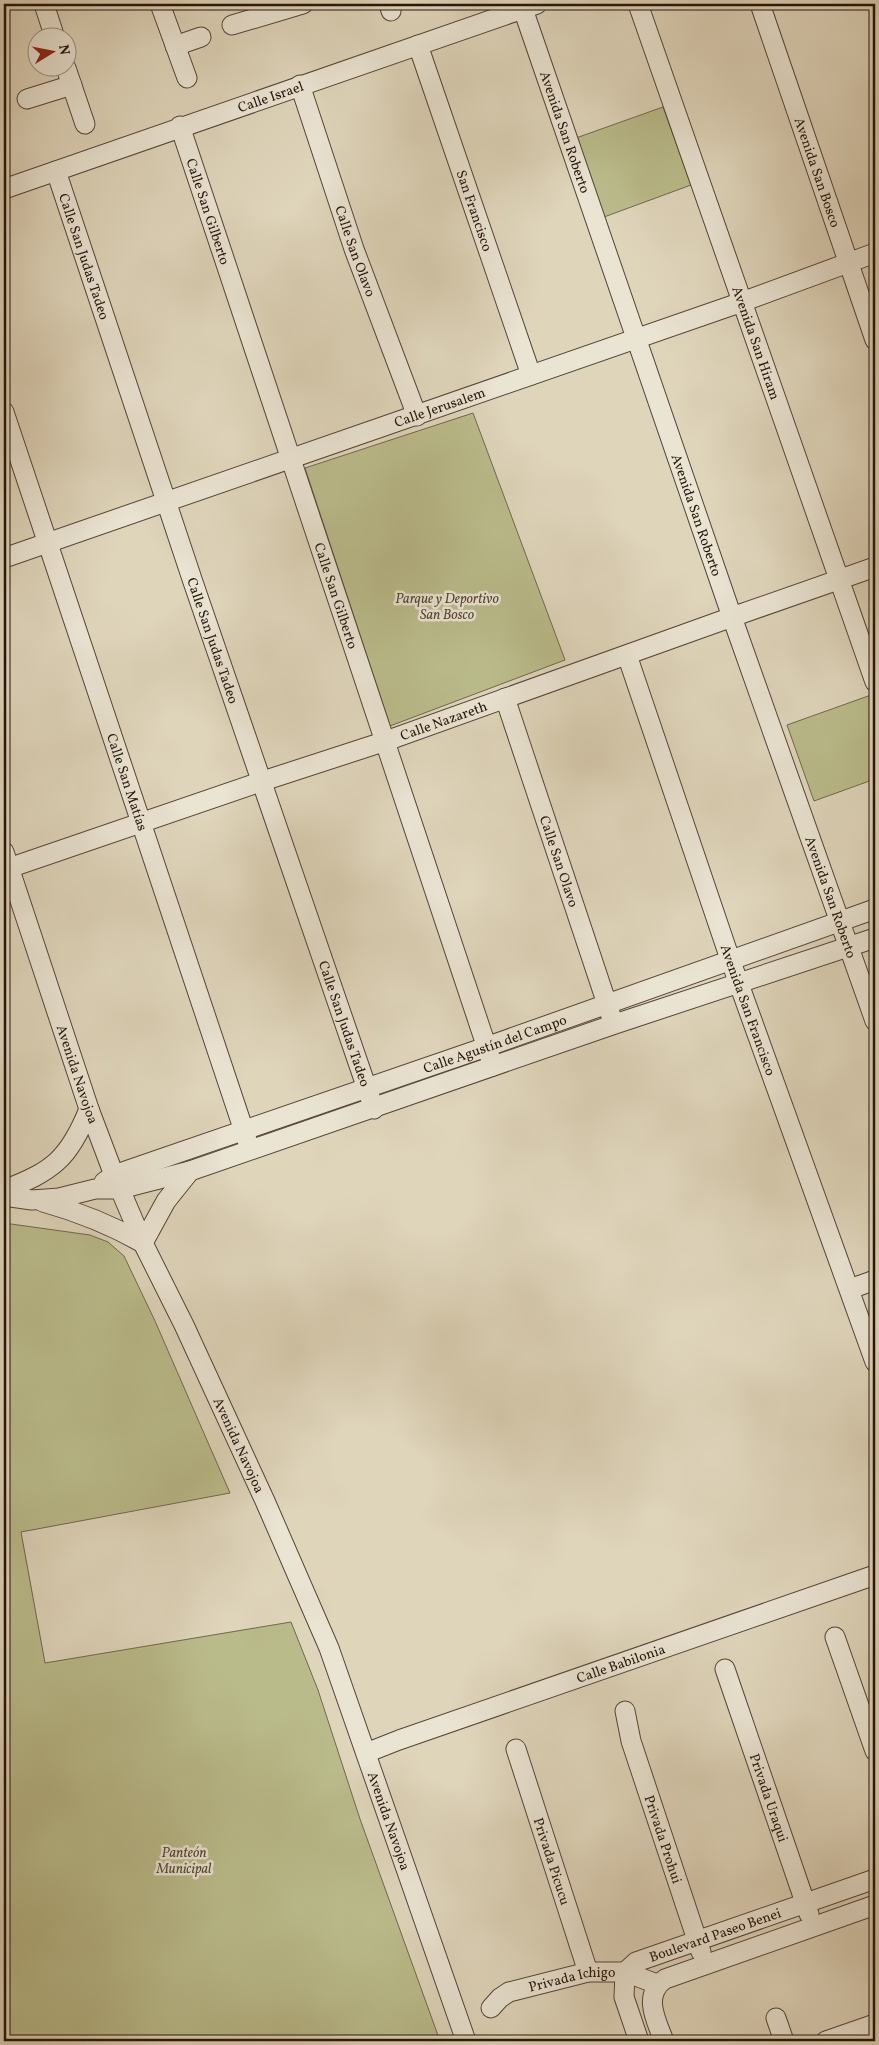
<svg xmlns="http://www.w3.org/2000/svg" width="879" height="2045" font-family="Vollkorn,serif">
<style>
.green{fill:#babb8b;stroke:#70684b}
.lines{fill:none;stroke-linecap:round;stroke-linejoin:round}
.minor-casing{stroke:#544437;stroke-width:21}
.minor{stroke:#eae4d3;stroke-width:19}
.labels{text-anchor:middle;stroke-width:5;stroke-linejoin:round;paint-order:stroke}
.street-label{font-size:14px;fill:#25140b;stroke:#eae4d3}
.park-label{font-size:14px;font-style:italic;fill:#524631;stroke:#eae4d3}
</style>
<rect width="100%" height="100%" fill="#dfd5bb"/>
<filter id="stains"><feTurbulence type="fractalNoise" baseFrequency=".004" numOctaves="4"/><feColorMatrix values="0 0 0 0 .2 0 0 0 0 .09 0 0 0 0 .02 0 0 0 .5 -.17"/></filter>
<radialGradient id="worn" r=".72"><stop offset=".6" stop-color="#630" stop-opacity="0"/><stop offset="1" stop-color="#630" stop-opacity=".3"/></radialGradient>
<g class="green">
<polygon points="663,107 691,185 604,217 576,138"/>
<polygon points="473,413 565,660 390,726 305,468"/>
<polygon points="871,695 875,706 875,779 814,801 787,725"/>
<polygon points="4,1223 90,1235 108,1242 124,1256 155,1321 230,1493 21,1532 45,1663 291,1622 318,1690 360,1819 440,2041 4,2041"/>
</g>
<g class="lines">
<g class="minor-casing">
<g id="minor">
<polyline points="44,4 55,38"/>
<polyline points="160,4 187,78"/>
<polyline points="389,4 391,11"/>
<path id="s1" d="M 638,4 L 875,682"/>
<path id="s2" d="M 760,4 L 875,340"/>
<path id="s3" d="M 523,9 L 732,617 L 875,1021"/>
<polyline points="232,25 303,4"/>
<path id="s4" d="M 418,45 L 531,375"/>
<polyline points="175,46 201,37"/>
<polyline points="66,68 85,124"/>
<path id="s5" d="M 300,85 L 354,249 L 417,416"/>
<polyline points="27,99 72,85"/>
<path id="s6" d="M 180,126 L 493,1066"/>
<path id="s7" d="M 56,171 L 193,582 L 374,1109"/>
<path id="s8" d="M 4,189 L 537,4"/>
<path id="s9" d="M 4,412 L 248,1143"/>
<path id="s10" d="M 4,558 L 742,302 L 875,253"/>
<path id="s11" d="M 627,655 L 730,959 L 875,1362"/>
<path id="s12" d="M 505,698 L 611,1016"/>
<path id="s13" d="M 4,852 L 89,1109 L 114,1175 L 143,1243 L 184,1325 L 265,1501 L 329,1648 L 466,2041"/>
<path id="s14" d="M 9,868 L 263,781 L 386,741 L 732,617 L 875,567"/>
<path id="s15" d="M 104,1182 L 114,1175 L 486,1047 L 875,909"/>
<path d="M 4,1190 C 53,1171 69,1159 89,1109"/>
<polyline points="4,1196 32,1200 59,1198 95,1189 120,1189 190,1171 615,1024 875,938"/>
<path d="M 43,1202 C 79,1212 111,1225 143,1243 L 166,1201 L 190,1171"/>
<polyline points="850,1289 875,1280"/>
<polyline points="835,1637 875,1751"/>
<path id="s16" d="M 725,1669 L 809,1914"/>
<path id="s17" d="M 625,1711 L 631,1741 L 701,1952"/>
<path id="s18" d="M 516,1749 L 588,1972"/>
<path id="s19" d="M 366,1753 L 399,1740 L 875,1575"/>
<path id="s20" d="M 491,2008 L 500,1998 L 509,1992 L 588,1972 L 625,1972 L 657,1984"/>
<polyline points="776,2018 784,2041"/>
<path id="s21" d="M 639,2041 L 624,1997 L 625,1972 L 636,1962 L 875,1879"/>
<path d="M 664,2041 C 656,2020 642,1995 665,1979 L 875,1905"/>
<polyline points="826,2041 875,2024"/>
</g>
</g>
<use href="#minor" class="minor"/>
</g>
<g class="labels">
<g class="street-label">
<text dy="5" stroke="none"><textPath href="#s8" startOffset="282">Calle Israel</textPath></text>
<text dy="5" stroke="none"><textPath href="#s3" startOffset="130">Avenida San Roberto</textPath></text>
<text dy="5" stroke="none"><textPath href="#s2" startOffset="178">Avenida San Bosco</textPath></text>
<text dy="5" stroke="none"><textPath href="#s4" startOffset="175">San Francisco</textPath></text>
<text dy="5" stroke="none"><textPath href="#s6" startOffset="90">Calle San Gilberto</textPath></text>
<text dy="5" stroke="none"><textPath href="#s5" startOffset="175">Calle San Olavo</textPath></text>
<text dy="5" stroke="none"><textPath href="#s7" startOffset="90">Calle San Judas Tadeo</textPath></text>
<text dy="5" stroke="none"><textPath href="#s1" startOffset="359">Avenida San Hiram</textPath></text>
<text dy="5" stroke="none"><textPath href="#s10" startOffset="461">Calle Jerusalem</textPath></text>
<text dy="5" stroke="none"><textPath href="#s3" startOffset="535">Avenida San Roberto</textPath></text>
<text dy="5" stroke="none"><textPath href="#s6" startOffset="495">Calle San Gilberto</textPath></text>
<text dy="5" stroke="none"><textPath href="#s7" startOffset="495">Calle San Judas Tadeo</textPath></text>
<text dy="5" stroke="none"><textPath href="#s14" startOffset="459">Calle Nazareth</textPath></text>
<text dy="5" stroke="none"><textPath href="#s9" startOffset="390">Calle San Matías</textPath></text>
<text dy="5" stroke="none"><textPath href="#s12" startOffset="172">Calle San Olavo</textPath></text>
<text dy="5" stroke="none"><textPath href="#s3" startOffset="940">Avenida San Roberto</textPath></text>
<text dy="5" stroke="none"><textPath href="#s11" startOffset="375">Avenida San Francisco</textPath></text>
<text dy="5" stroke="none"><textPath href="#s7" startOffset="900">Calle San Judas Tadeo</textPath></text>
<text dy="5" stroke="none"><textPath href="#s15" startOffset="415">Calle Agustín del Campo</textPath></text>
<text dy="5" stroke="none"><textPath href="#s13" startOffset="234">Avenida Navojoa</textPath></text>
<text dy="5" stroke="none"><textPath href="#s13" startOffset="639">Avenida Navojoa</textPath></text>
<text dy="5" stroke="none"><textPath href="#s19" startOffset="270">Calle Babilonia</textPath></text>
<text dy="5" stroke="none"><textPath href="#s16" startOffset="136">Privada Uraqui</textPath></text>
<text dy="5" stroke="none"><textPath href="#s13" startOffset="1044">Avenida Navojoa</textPath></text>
<text dy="5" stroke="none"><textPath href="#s17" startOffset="134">Privada Prohui</textPath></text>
<text dy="5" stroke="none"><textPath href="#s18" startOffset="118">Privada Picucu</textPath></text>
<text dy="5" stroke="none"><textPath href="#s21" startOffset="170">Boulevard Paseo Benei</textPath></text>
<text dy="5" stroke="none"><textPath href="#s20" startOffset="89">Privada Ichigo</textPath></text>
</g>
<g class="park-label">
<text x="447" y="603">Parque y Deportivo<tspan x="447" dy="16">San Bosco</tspan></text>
<text x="184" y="1857">Panteón<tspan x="184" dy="16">Municipal</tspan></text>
</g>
</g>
<rect width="879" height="2045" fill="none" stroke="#dfd5bb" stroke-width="20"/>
<rect x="5" y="5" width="869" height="2035" fill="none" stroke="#25140b" stroke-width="2.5"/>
<rect x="10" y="10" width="859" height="2025" fill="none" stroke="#25140b"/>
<g transform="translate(52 52) rotate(80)"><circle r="24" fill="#eae4d3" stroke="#9b9183"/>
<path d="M0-4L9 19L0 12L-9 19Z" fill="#8f2418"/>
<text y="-8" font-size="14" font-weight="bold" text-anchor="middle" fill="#25140b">N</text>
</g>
<rect width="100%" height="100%" filter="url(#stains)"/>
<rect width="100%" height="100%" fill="url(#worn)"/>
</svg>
